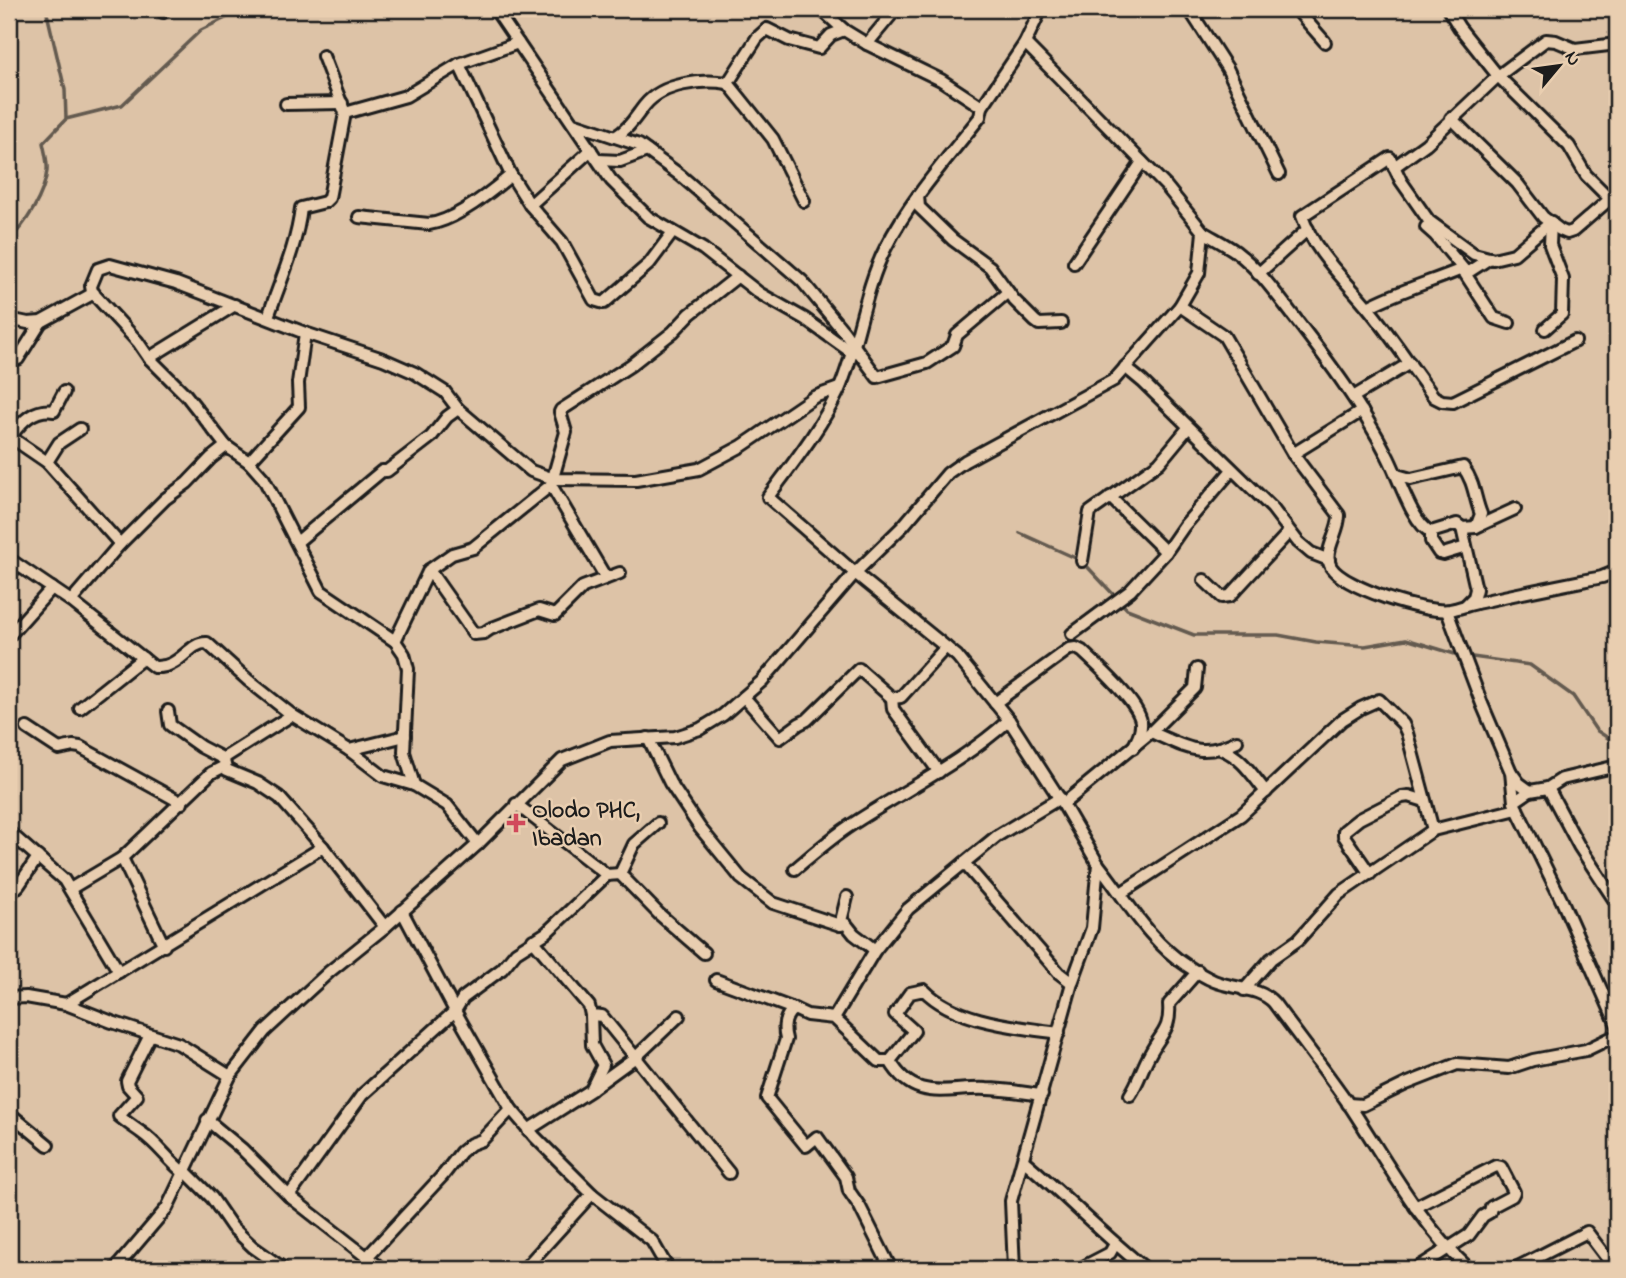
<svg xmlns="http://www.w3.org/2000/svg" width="1626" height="1278" font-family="'Indie Flower',sans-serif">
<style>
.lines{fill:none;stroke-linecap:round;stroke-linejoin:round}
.stream{stroke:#635a50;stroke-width:3.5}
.minor-casing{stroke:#1c1c1c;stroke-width:16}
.minor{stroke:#e9ceb0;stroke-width:10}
.poi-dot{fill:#d1495b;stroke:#e9ceb0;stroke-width:2.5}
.labels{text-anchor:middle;stroke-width:5;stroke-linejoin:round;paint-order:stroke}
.poi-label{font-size:24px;font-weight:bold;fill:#1c1c1c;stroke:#e9ceb0;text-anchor:start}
</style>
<rect width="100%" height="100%" fill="#ddc3a7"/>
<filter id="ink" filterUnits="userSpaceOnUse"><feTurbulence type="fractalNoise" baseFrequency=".0143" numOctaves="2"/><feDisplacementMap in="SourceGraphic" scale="14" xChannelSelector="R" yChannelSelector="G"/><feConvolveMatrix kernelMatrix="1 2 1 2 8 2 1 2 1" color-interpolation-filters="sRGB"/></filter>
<g filter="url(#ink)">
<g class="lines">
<g class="stream">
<polyline points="46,9 65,90 66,119"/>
<path d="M 9,240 C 26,224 44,196 47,171 C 48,163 45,152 43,143 L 66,119 L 122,105 L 201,30 L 244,9"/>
<polyline points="1020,533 1082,561 1127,609 1194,635 1278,635 1316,642 1365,646 1406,639 1458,655 1530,665 1573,696 1596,730 1617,744"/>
</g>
<g class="minor-casing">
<g id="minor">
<polyline points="495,9 611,180 648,217 703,249 759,293 805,319 851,352"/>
<polyline points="821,9 844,30 867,44 941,80 982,107"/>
<polyline points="1189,9 1227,68 1279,174"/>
<polyline points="1296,9 1325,42"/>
<polyline points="1448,9 1459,27 1498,76 1569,146 1586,175 1617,206"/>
<polyline points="163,12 164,9"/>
<polyline points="867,44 896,9"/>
<polyline points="459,64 511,175 530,205 562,242 594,300 604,303 649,264 673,232"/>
<polyline points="286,104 342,103"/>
<polyline points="345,113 406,96 459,64 518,43"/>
<polyline points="1451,118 1517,183 1543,217 1560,230 1567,233 1573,231 1610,199"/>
<polyline points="573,123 639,145 680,175 802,281 844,332 877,377 927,363 953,346 957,335 1008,292"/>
<path d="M 615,137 C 629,129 636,116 645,105 C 663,83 702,79 728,83"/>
<polyline points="598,160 620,161 647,151"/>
<polyline points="1394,167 1426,144 1498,76 1546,40 1556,41 1575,49 1617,44"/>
<polyline points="918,196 919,207 953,240 990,267 1014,300 1035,321 1039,324 1061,323"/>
<polyline points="804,201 773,139 728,83 757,38 767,29 789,40 819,48 831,35 844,30"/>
<polyline points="530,205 591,150"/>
<path d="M 359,217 L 429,224 C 455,221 491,192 511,175"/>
<path d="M 1551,222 L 1514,254 L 1493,259 L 1474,254 L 1429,221 L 1401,181 L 1390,158 L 1302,216 C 1315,254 1345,279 1369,309 C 1392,337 1412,368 1434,397 L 1442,401 L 1453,402 L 1575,341"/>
<polyline points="1426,227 1435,235 1465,271 1470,271 1490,258"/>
<path d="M 1203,232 C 1213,238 1225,244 1235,251 C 1259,269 1277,295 1295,318 C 1329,362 1362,406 1387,455 C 1398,475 1412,524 1431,532 L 1457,524 L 1462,528 L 1476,527 L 1515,509"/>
<polyline points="1074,263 1142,162"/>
<polyline points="1258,274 1308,229"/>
<path d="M 1180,306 L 1224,336 L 1293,454 L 1339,515 C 1340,531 1322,552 1331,567 C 1344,588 1426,614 1450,610 C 1460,608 1471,604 1481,602 C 1521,593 1562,585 1602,577 L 1617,571"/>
<path d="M 1368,307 C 1398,291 1431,282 1462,269 L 1494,318 L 1509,323"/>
<path d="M 268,317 C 280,282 297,245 301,208 L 325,202 L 329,198 L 345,113 L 323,56"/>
<polyline points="9,319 28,323 41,322 94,293"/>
<polyline points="1545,329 1562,314 1563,279 1550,245 1551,222"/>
<polyline points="149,358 235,305"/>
<polyline points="9,363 18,359 41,322"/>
<polyline points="1125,367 1143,382 1272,508 1298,542 1311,553 1329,560"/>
<polyline points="1353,397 1410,363"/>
<polyline points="9,436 47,462 120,544"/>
<path d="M 11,436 C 22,421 34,408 54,411 L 64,392"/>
<polyline points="1293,454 1362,411"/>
<polyline points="47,462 59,443 80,429"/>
<polyline points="249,462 299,407 298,383 305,333"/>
<path d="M 1397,475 L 1411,479 L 1463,467 C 1475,483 1474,497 1481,514 L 1476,527"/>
<polyline points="551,485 606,578"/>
<polyline points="1110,497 1166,552"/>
<polyline points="1462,528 1476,589 1474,597 1466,605"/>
<polyline points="1431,532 1431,541 1439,553 1443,554 1466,547"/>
<polyline points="297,542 382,471 387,471 431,437 447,417 458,409"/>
<path d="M 9,559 L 71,601 L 154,667 C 181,669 188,642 207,643 L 249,681 L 292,715 L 349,750 L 383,776 L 414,785 L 447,805 L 478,844"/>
<polyline points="1082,561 1090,512 1159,463 1188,428"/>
<polyline points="429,570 474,634 484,633 490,629 539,610 555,615 583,587 620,573"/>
<polyline points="1204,580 1222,597 1230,596 1289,532"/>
<polyline points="71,601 120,544 165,499 187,483 211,458 226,446"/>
<polyline points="1447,611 1482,704 1511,772 1519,783 1530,791"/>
<polyline points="1072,634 1130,591 1166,552 1184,526 1232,470"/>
<polyline points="9,636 52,588"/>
<polyline points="395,641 429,570 452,554 473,548 551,485 566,432 560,412 561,410 631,365 673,332 690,314 738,276"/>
<polyline points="744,697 780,738 799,724 807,720 859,669 892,698 901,697 946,647"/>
<polyline points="892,698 893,709 939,772"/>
<path d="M 995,703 L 1069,649 L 1076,648 L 1082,651 C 1097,665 1139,703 1141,722 C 1142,732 1137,740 1133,748"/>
<polyline points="80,708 143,658"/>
<polyline points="168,711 170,725 201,747 224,759"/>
<polyline points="27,728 59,749 73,746 80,747 182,803"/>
<path d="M 1151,732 C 1186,747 1201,759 1237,741"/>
<polyline points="648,738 670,783 700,828 741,878 773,903 840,925 846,924 854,934 875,950"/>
<path d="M 1221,749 C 1242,757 1253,776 1266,792"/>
<polyline points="349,750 405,736"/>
<polyline points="225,766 227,770 258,783 279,797 323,847"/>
<polyline points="225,766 224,759 227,756 292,715"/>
<polyline points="1511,772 1514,802 1517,809 1562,901 1617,1025"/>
<polyline points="414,785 404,752 408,669 404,654 395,641 321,591 264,479 249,462 226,446 186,395 149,358 138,342 92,292 91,286 98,269 110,265 176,283 305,333 383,359 415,373 445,392 458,409 531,471 554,479 636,480 699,469 742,446 814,397 839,388"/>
<polyline points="1548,788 1579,846 1617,904"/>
<polyline points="1514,802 1530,791 1548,788 1562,779 1617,766"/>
<polyline points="516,804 607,875 620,874 659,914 704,953"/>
<polyline points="1063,804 1151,732 1195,688 1197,669"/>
<polyline points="9,832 64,880 119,972"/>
<polyline points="122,858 164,946"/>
<polyline points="964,863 1059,973 1072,983"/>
<path d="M 1098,864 C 1126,899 1148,940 1186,965 C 1195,971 1205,977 1214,981 C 1233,989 1260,987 1274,1003 C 1299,1037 1326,1071 1350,1106 C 1387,1162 1419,1223 1469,1269"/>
<path d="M 795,869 C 813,854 831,838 851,825 C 904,790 962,763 1009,720"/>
<polyline points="620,874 634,844 658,823"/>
<polyline points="1370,874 1344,836 1344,831 1359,819 1402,797 1409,796 1425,801"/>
<polyline points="70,889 122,858 211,773 225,766"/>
<polyline points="1121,893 1241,815 1342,720 1361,708 1379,700 1403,724 1407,733 1433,830"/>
<polyline points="9,895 19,885 38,857"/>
<polyline points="402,911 455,1011 511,1109 535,1137 592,1194 652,1241 668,1269"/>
<polyline points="840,925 847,897"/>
<polyline points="533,940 589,1006 591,1015 602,1016 729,1173"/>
<polyline points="716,980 794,1009"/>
<polyline points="1244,990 1271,959 1298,940 1339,894 1433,830 1517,809"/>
<polyline points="9,998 26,997 66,1004 112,1022 179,1044 230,1076"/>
<polyline points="66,1004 323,847 385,927"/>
<polyline points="834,1018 875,950 908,909 997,836 1060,798"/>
<path d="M 150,1035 L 127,1081 L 128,1086 L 137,1096 L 119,1116 C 127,1123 134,1127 142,1133 C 157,1143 168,1160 183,1172"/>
<path d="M 890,1061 C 915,1104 948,1087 987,1089 C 1005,1089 1024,1093 1042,1095"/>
<polyline points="593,1088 637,1056 679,1016"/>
<path d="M 1130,1095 C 1139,1081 1142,1068 1150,1054 C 1161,1033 1171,1030 1169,1004 L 1198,971"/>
<polyline points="1348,1104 1363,1105 1406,1084 1457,1064 1509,1068 1533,1060 1586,1050 1617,1035"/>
<polyline points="9,1113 48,1145"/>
<polyline points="207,1120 242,1149 289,1196 382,1269"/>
<polyline points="528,1130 591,1090 603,1065 592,1045 591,1015"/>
<path d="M 1023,1160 C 1065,1195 1103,1235 1146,1269"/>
<polyline points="184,1170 212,1198 232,1227 253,1247 284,1269"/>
<polyline points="289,1196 362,1095 455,1011 463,998 502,969 516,952 546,933 607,875"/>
<polyline points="1415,1207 1496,1166 1501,1167 1514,1192 1512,1196 1491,1207 1490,1212 1483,1216 1469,1235 1416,1269"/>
<polyline points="367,1257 444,1174 461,1152 471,1144 482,1140 511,1109"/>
<polyline points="115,1269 167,1208 230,1076 265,1031 329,972 385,927 478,844 562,760 610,741 675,737 700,729 723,715 762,681 855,573 903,526 948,473 965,461 1114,380 1180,306 1199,273 1203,232 1166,186 1025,43"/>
<polyline points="524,1269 592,1194"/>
<path d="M 891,1269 L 860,1207 L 849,1191 L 846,1177 L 817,1137 L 806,1146 L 767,1098 L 786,1039 C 783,1028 784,1016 794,1009 L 807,1015 L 834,1018 L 879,1061 L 890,1061 L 914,1031 L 895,1014 L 910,993 L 924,990 C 955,1022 1017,1027 1059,1033"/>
<path d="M 1014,1269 L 1011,1201 L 1072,983 L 1092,928 L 1098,864 L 1063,804 L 1009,720 L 957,656 L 855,573 L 768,497 C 793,463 821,428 839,390 C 859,344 863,292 886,247 C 910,200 947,159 980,117 L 982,107 L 1025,43 L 1041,9"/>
<polyline points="1079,1269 1110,1253 1115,1244"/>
<polyline points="1514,1269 1587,1232 1615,1269"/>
</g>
</g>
<use href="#minor" class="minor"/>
</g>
</g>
<path class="poi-dot" d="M512.5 812.5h7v7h7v7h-7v7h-7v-7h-7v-7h7z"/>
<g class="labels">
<g class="poi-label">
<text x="532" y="817">Olodo PHC,<tspan x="532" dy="28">Ibadan</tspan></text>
</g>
</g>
<rect width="1626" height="1278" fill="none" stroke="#e9ceb0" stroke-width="35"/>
<rect x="18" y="18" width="1591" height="1243" fill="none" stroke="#1c1c1c" stroke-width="2.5" filter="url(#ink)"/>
<g transform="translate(1559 66) rotate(61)" stroke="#e9ceb0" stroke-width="5" paint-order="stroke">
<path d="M0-5L12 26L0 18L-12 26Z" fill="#1c1c1c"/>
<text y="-10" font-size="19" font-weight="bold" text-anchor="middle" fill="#1c1c1c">N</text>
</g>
</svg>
